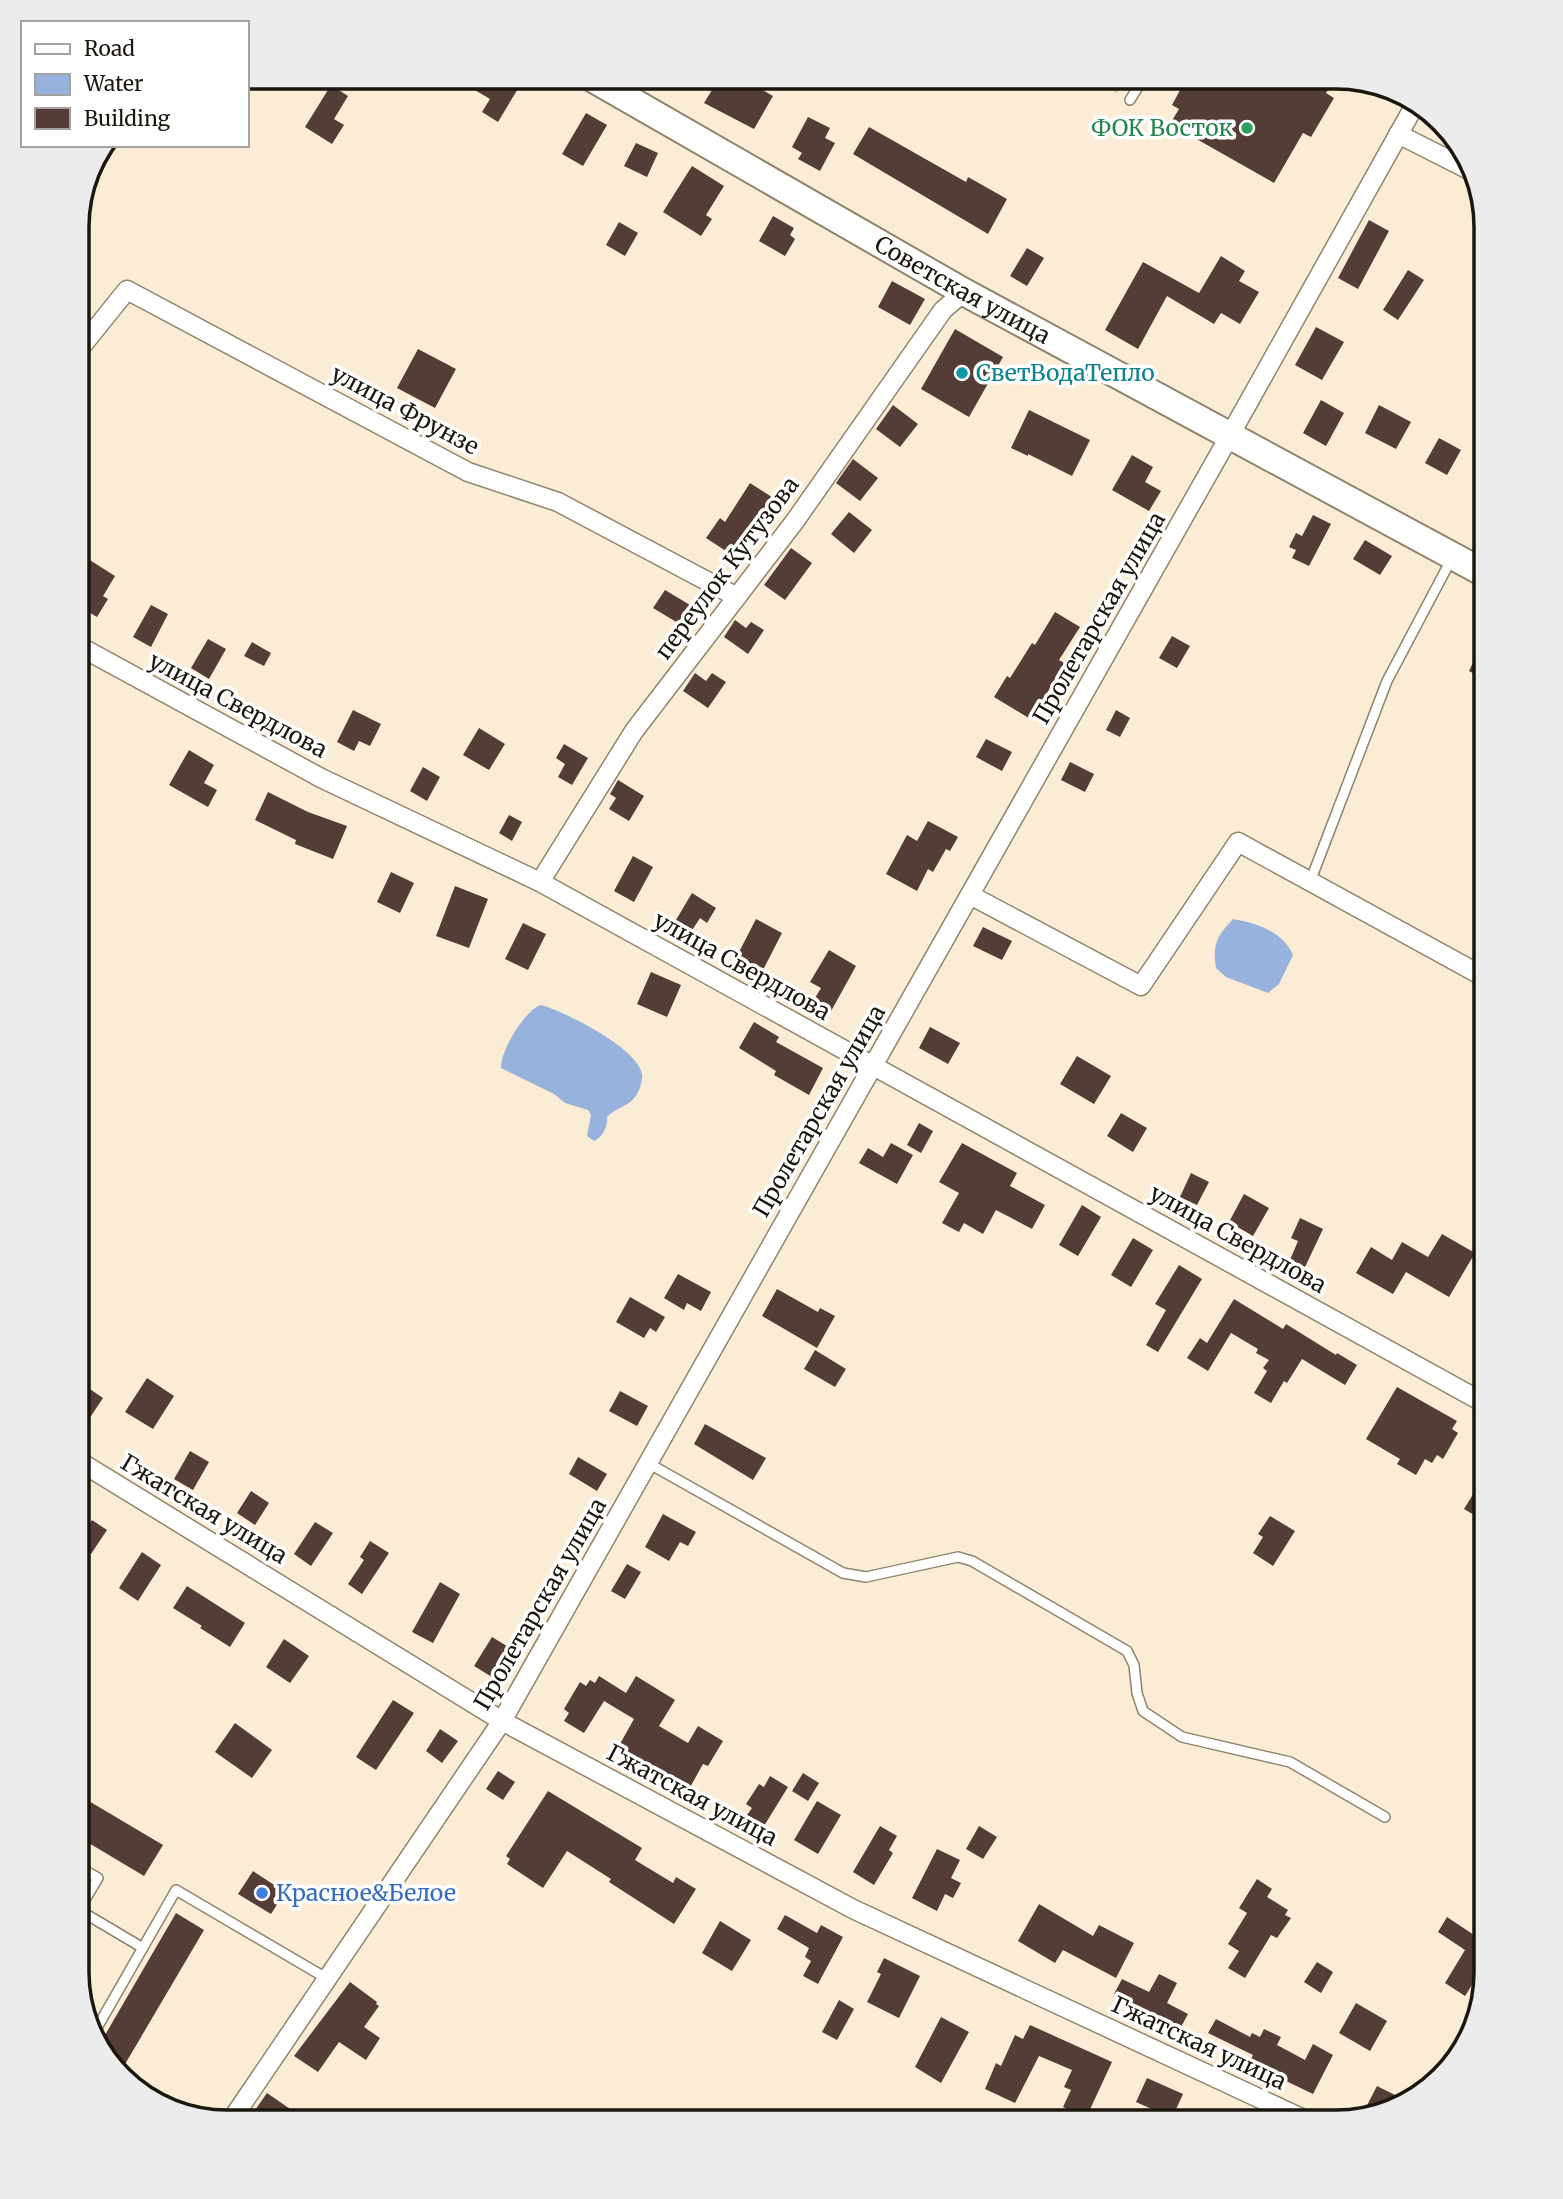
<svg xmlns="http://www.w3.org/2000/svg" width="1563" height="2199" font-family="Merriweather,serif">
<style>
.green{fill:#c4c9ab}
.water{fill:#97b2dc}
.building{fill:#553d37}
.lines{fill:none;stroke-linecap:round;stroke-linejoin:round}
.service-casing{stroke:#90846d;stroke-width:12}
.minor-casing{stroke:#90846d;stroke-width:21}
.secondary-casing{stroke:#90846d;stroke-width:30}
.service{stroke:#fff;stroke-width:9}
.minor{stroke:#fff;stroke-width:18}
.secondary{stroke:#fff;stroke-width:26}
.leisure-dot{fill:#2e9e5b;stroke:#fff;stroke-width:2.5}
.culture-dot{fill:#0f9aa8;stroke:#fff;stroke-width:2.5}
.shop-dot{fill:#3f7fe0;stroke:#fff;stroke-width:2.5}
.labels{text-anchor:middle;stroke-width:7;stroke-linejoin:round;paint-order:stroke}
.leisure-label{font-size:23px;fill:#27864d;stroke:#fff;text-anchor:end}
.street-label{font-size:23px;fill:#1b170e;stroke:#fff}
.culture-label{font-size:23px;fill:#0d838f;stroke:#fff;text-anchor:start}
.shop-label{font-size:23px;fill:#366cbe;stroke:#fff;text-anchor:start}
.rim{fill:none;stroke:#1b170e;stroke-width:3.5}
</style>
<rect width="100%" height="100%" fill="#fbedd5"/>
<polygon class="green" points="1090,77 1127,77 1117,93"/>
<g class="water">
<path d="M 1233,919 C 1257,923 1283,932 1293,955 L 1279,984 L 1268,993 L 1226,977 L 1216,968 C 1212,945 1217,936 1233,919 Z"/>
<path d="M 541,1005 C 564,1011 647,1052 642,1079 C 637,1108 621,1103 607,1117 C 608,1126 603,1137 594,1141 L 587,1136 L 591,1115 L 588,1110 L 565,1103 L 554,1094 L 501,1068 C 500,1051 525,1010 541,1005 Z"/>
</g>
<g class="building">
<polygon points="453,77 525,77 498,122 482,112 490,99"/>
<polygon points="720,77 739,77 773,96 754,129 704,103"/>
<polygon points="1207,77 1335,77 1326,93 1334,98 1311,137 1303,133 1274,183 1170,124 1179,109 1172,105 1186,79 1201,88"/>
<polygon points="331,85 348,96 334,119 344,125 332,144 305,127"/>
<polygon points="586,113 607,125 583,166 562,154"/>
<polygon points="808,117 830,128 825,138 835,143 820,171 798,159 802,153 792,147"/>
<polygon points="869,127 966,182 968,177 1007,199 988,234 853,154"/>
<polygon points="636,143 658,153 647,177 624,166"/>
<polygon points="692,166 724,186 706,215 712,219 701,236 663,212"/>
<polygon points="773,216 794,228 790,235 795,239 785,256 759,241"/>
<polygon points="1369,220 1389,231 1358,289 1338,278"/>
<polygon points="619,222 638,233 625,256 606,245"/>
<polygon points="1027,248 1044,258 1027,286 1010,276"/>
<polygon points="1221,256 1245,271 1239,281 1259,292 1240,324 1221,313 1214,324 1167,296 1138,349 1105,330 1143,262 1199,293"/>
<polygon points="1408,270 1424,280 1398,320 1383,310"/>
<polygon points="892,281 925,299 910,325 878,307"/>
<polygon points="1316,327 1344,342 1322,380 1295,365"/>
<polygon points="955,329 1003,357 969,417 921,389"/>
<polygon points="418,349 456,369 435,408 397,388"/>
<polygon points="1321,400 1344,413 1326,446 1303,433"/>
<polygon points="893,405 918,424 900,447 876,429"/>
<polygon points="1379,405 1411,422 1396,449 1365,433"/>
<polygon points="1029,410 1090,440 1072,476 1028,454 1028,456 1011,448"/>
<polygon points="1439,438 1461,450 1447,475 1425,463"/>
<polygon points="1132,455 1153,467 1145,482 1161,491 1149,511 1112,490"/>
<polygon points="853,459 878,478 860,501 836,483"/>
<polygon points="750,483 775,499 764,514 760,511 732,555 706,538 720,518 725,522"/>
<polygon points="849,512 872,530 854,553 831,534"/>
<polygon points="1313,515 1331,524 1309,566 1292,558 1296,550 1289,547 1296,533 1302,536"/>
<polygon points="1365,540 1392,556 1380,575 1353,559"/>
<polygon points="791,548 812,563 785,600 764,585"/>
<polygon points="85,557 115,576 103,596 108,599 97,617 77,605 77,569"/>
<polygon points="665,590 690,605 678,623 653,608"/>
<polygon points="151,605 168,614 151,647 133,637"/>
<polygon points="1055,612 1080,627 1059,660 1064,663 1032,720 994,697 1007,676 1010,678 1032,643 1035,645"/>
<polygon points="735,620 746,628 751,622 764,630 748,654 724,637"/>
<polygon points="1486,635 1486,680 1469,671"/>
<polygon points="1172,636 1190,646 1177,668 1159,658"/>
<polygon points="208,639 226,649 209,679 191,668"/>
<polygon points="252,642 271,653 264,666 244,656"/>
<polygon points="695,673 706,681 712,673 726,682 708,708 683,691"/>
<polygon points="353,710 381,724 370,746 359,741 354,751 337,742"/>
<polygon points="1116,710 1130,718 1120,737 1106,730"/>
<polygon points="479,728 505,744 489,770 463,755"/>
<polygon points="986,739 1012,752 1002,771 976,757"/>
<polygon points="564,744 588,758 572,785 558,777 565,764 556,758"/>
<polygon points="189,750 214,765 204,783 217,790 208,807 169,785"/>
<polygon points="1070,762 1094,774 1085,792 1061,780"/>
<polygon points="423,767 440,777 427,801 410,791"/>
<polygon points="618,780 644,796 629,821 609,809 616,798 610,794"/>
<polygon points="268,792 308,812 347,826 333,859 295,844 296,840 255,820"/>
<polygon points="509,815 522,822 512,841 499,833"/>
<polygon points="928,821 958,837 950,851 946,849 933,872 928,869 917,891 886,874 907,835 917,841"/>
<polygon points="633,856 653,867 634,902 614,891"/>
<polygon points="391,872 414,883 400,913 377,902"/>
<polygon points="455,886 488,899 469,948 436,936"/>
<polygon points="692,893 716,908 707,923 700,918 689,935 673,925"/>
<polygon points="756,919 782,933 763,970 737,956"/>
<polygon points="523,923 546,934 528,970 505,959"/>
<polygon points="983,927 1012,941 1002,960 973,946"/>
<polygon points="829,950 856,966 830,1013 812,1003 821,988 810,982"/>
<polygon points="651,972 681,985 667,1017 637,1004"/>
<polygon points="754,1022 779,1037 776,1042 823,1068 809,1095 774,1075 776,1071 739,1048"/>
<polygon points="930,1027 960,1043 948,1064 919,1048"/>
<polygon points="1077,1056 1111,1076 1094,1104 1060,1084"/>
<polygon points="1121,1113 1147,1128 1133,1152 1107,1136"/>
<polygon points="919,1123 933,1131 921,1153 907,1145"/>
<polygon points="891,1143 913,1155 897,1184 859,1163 868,1148 883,1157"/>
<polygon points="962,1143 1017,1173 1010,1186 1045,1205 1032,1229 996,1210 983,1234 964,1223 959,1232 942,1223 959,1193 939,1182"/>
<polygon points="1191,1173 1209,1182 1197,1205 1180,1197"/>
<polygon points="1244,1194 1269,1208 1253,1236 1229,1222"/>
<polygon points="1082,1205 1101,1217 1078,1256 1059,1245"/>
<polygon points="1300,1218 1323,1229 1305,1267 1290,1260 1298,1241 1291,1238"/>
<polygon points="1442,1234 1475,1253 1449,1297 1406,1272 1393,1294 1356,1273 1371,1247 1392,1260 1402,1242 1428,1257"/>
<polygon points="1133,1238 1153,1250 1131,1287 1111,1275"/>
<polygon points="1179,1265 1202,1279 1158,1352 1146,1345 1166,1310 1155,1304"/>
<polygon points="678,1274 711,1292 701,1311 687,1303 684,1310 664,1298"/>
<polygon points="777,1289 818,1312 820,1308 835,1316 817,1348 762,1316"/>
<polygon points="630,1297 665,1317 656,1332 650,1328 644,1338 616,1322"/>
<polygon points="1234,1299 1283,1329 1286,1324 1336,1355 1337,1353 1357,1365 1345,1385 1302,1359 1287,1383 1284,1381 1271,1403 1254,1393 1267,1371 1263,1368 1269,1360 1256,1353 1258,1349 1231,1333 1208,1371 1187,1358 1200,1338 1207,1343"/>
<polygon points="815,1350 846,1369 835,1387 804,1369"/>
<polygon points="147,1378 174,1396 153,1429 125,1412"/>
<polygon points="84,1385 103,1398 77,1437 77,1397"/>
<polygon points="1397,1387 1457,1421 1452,1429 1458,1433 1443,1459 1437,1455 1432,1463 1425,1459 1416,1475 1397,1464 1400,1459 1366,1439"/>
<polygon points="620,1391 648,1406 637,1426 609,1411"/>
<polygon points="705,1424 766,1458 753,1480 694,1444"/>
<polygon points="190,1451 209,1462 193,1490 174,1479"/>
<polygon points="578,1457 607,1474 597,1491 569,1474"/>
<polygon points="1486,1473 1486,1522 1464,1509"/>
<polygon points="251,1491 269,1503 255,1525 237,1513"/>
<polygon points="663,1514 696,1532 688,1546 680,1542 669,1561 645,1547"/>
<polygon points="1270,1516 1295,1531 1273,1566 1253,1553 1263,1537 1258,1534"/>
<polygon points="92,1520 107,1530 91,1554 77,1545 77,1543"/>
<polygon points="315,1522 333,1533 311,1566 294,1554"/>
<polygon points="370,1541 389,1553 362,1594 348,1584 364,1560 360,1557"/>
<polygon points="142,1552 161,1565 138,1601 119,1588"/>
<polygon points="627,1564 641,1572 625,1599 611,1591"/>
<polygon points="440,1582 460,1594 433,1643 412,1632"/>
<polygon points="187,1586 245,1623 230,1647 200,1628 202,1626 173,1608"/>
<polygon points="492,1637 510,1648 492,1677 474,1666"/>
<polygon points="284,1639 309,1656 290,1683 266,1667"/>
<polygon points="599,1676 626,1693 636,1676 675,1700 659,1726 688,1743 698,1726 723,1741 708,1766 703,1764 688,1791 616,1751 634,1719 604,1701 584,1733 564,1721 569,1713 564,1709 580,1682 586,1686 590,1680 595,1683"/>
<polygon points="393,1700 414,1713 376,1770 356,1757"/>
<polygon points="235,1723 272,1750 252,1778 215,1752"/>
<polygon points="440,1729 458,1741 442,1763 426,1751"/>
<polygon points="498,1771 515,1782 503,1800 486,1789"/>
<polygon points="803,1773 819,1783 808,1801 792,1791"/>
<polygon points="770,1776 788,1787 764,1826 747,1815 752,1808 746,1804 759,1784 764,1787"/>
<polygon points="548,1791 642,1848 635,1860 673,1883 676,1877 696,1889 674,1924 609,1882 611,1879 567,1851 543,1888 507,1864 510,1859 506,1856"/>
<polygon points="77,1794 163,1845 144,1876 77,1836"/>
<polygon points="817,1801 841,1815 818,1854 794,1840"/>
<polygon points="880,1826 897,1836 889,1850 893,1853 874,1885 853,1872"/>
<polygon points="979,1826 997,1837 983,1859 966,1849"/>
<polygon points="937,1849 960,1860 951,1878 961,1883 953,1898 945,1894 937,1911 912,1898"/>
<polygon points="253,1871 285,1892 271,1914 238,1894"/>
<polygon points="1257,1879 1272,1889 1267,1897 1288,1910 1285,1915 1291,1918 1277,1938 1271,1935 1245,1978 1228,1968 1239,1951 1228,1944 1247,1913 1239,1908"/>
<polygon points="1039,1904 1093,1936 1099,1925 1134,1943 1116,1978 1063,1950 1055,1963 1018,1941"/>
<polygon points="176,1913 204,1930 121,2071 98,2047"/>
<polygon points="785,1915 817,1933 821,1925 843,1937 818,1984 803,1976 811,1961 805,1957 809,1948 777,1929"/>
<polygon points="1486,1916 1486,1963 1465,1996 1445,1983 1465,1950 1438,1932 1447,1917 1474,1935"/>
<polygon points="720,1921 751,1940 732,1971 702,1953"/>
<polygon points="884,1958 920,1976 899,2018 867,2002 881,1974 877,1972"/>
<polygon points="1317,1962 1333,1972 1321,1993 1304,1982"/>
<polygon points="1159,1974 1177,1983 1167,2003 1188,2014 1181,2027 1160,2016 1158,2020 1140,2010 1141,2008 1114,1994 1122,1979 1149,1992"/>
<polygon points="350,1982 377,2002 376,2004 379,2006 364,2027 380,2038 366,2060 339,2042 318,2072 294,2056"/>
<polygon points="839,2000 854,2009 837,2040 822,2032"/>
<polygon points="1356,2003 1387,2021 1370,2051 1339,2033"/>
<polygon points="941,2017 969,2032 941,2083 915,2067"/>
<polygon points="1216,2019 1250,2037 1252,2033 1260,2037 1264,2029 1281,2037 1277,2045 1305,2060 1313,2044 1333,2055 1313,2094 1249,2063 1253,2055 1208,2033"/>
<polygon points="1030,2025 1112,2062 1086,2118 1063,2107 1071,2090 1064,2087 1072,2070 1039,2056 1015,2103 985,2089 996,2063 1001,2066 1015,2035 1023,2039"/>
<polygon points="1147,2078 1183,2094 1172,2118 1136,2102"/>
<polygon points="1377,2086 1395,2095 1389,2108 1362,2115"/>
<polygon points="267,2093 309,2122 272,2122 255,2110"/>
</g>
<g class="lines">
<g class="service-casing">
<g id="service">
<polyline points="1388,90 1414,106"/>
<polyline points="1130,100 1144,77"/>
<polyline points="1310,882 1387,681 1452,558"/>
<polyline points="648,1463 843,1573 866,1577 958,1557 972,1561 1127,1651 1134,1665 1137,1693 1143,1711 1182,1737 1290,1762 1385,1817"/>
<polyline points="77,1866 98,1878 79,1910 143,1948"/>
<polyline points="94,2033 176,1890 326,1978"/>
</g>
</g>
<g class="minor-casing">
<g id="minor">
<polyline points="1398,134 1471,171"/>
<polyline points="77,352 127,290 468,472 558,502 737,597"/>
<polyline points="77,645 321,778 540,882 1486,1404"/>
<polyline points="540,882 634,731 795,521 943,310 964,292"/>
<polyline points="970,895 1141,986 1238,842 1486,978"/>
<polyline points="77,1460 502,1721 853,1909 1310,2122"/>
<polyline points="230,2122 502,1721 1229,437 1416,103"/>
</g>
</g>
<g class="secondary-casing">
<g id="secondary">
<path id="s1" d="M 590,77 L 964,292 L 1486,574"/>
</g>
</g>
<use href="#service" class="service"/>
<use href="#minor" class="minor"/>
<use href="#secondary" class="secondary"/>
</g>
<circle class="leisure-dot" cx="1247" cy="128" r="7"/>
<circle class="culture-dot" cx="962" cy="373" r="7"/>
<circle class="shop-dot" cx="262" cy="1893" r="7"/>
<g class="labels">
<g class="leisure-label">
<text x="1233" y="136">ФОК Восток</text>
</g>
<g class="street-label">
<text dy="8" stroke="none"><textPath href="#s1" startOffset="429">Советская улица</textPath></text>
<text transform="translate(405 410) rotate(28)" y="8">улица Фрунзе</text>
<text transform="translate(727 568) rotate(-53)" y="8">переулок Кутузова</text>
<text transform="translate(1099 618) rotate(-60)" y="8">Пролетарская улица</text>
<text transform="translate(238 705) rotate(28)" y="8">улица Свердлова</text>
<text transform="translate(742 966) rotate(29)" y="8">улица Свердлова</text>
<text transform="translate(819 1111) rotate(-60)" y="8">Пролетарская улица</text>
<text transform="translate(1238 1239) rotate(29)" y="8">улица Свердлова</text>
<text transform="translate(204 1509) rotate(31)" y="8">Гжатская улица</text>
<text transform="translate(540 1604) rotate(-60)" y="8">Пролетарская улица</text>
<text transform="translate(692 1795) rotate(28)" y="8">Гжатская улица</text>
<text transform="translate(1199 2043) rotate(25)" y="8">Гжатская улица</text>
</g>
<g class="culture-label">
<text x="976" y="381">СветВодаТепло</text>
</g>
<g class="shop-label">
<text x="276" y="1901">Красное&amp;Белое</text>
</g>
</g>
<path d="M0 0H1563V2199H0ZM227 89H1336A138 138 0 0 1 1474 227V1972A138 138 0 0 1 1336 2110H227A138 138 0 0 1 89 1972V227A138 138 0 0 1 227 89Z" fill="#edecec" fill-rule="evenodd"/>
<path class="rim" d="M227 89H1336A138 138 0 0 1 1474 227V1972A138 138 0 0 1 1336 2110H227A138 138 0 0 1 89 1972V227A138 138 0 0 1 227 89Z"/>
<rect x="21" y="21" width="228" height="126" fill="#ffffff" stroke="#a4a29f" stroke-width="2"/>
<rect x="35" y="44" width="35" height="10" fill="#ffffff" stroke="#a4a29f" stroke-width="2"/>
<text x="84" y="56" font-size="21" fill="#1b170e">Road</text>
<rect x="35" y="74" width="35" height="21" fill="#97b2dc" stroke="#a4a29f" stroke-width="2"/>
<text x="84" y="91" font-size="21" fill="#1b170e">Water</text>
<rect x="35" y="108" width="35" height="21" fill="#553d37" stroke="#a4a29f" stroke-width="2"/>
<text x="84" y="126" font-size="21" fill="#1b170e">Building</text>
</svg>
